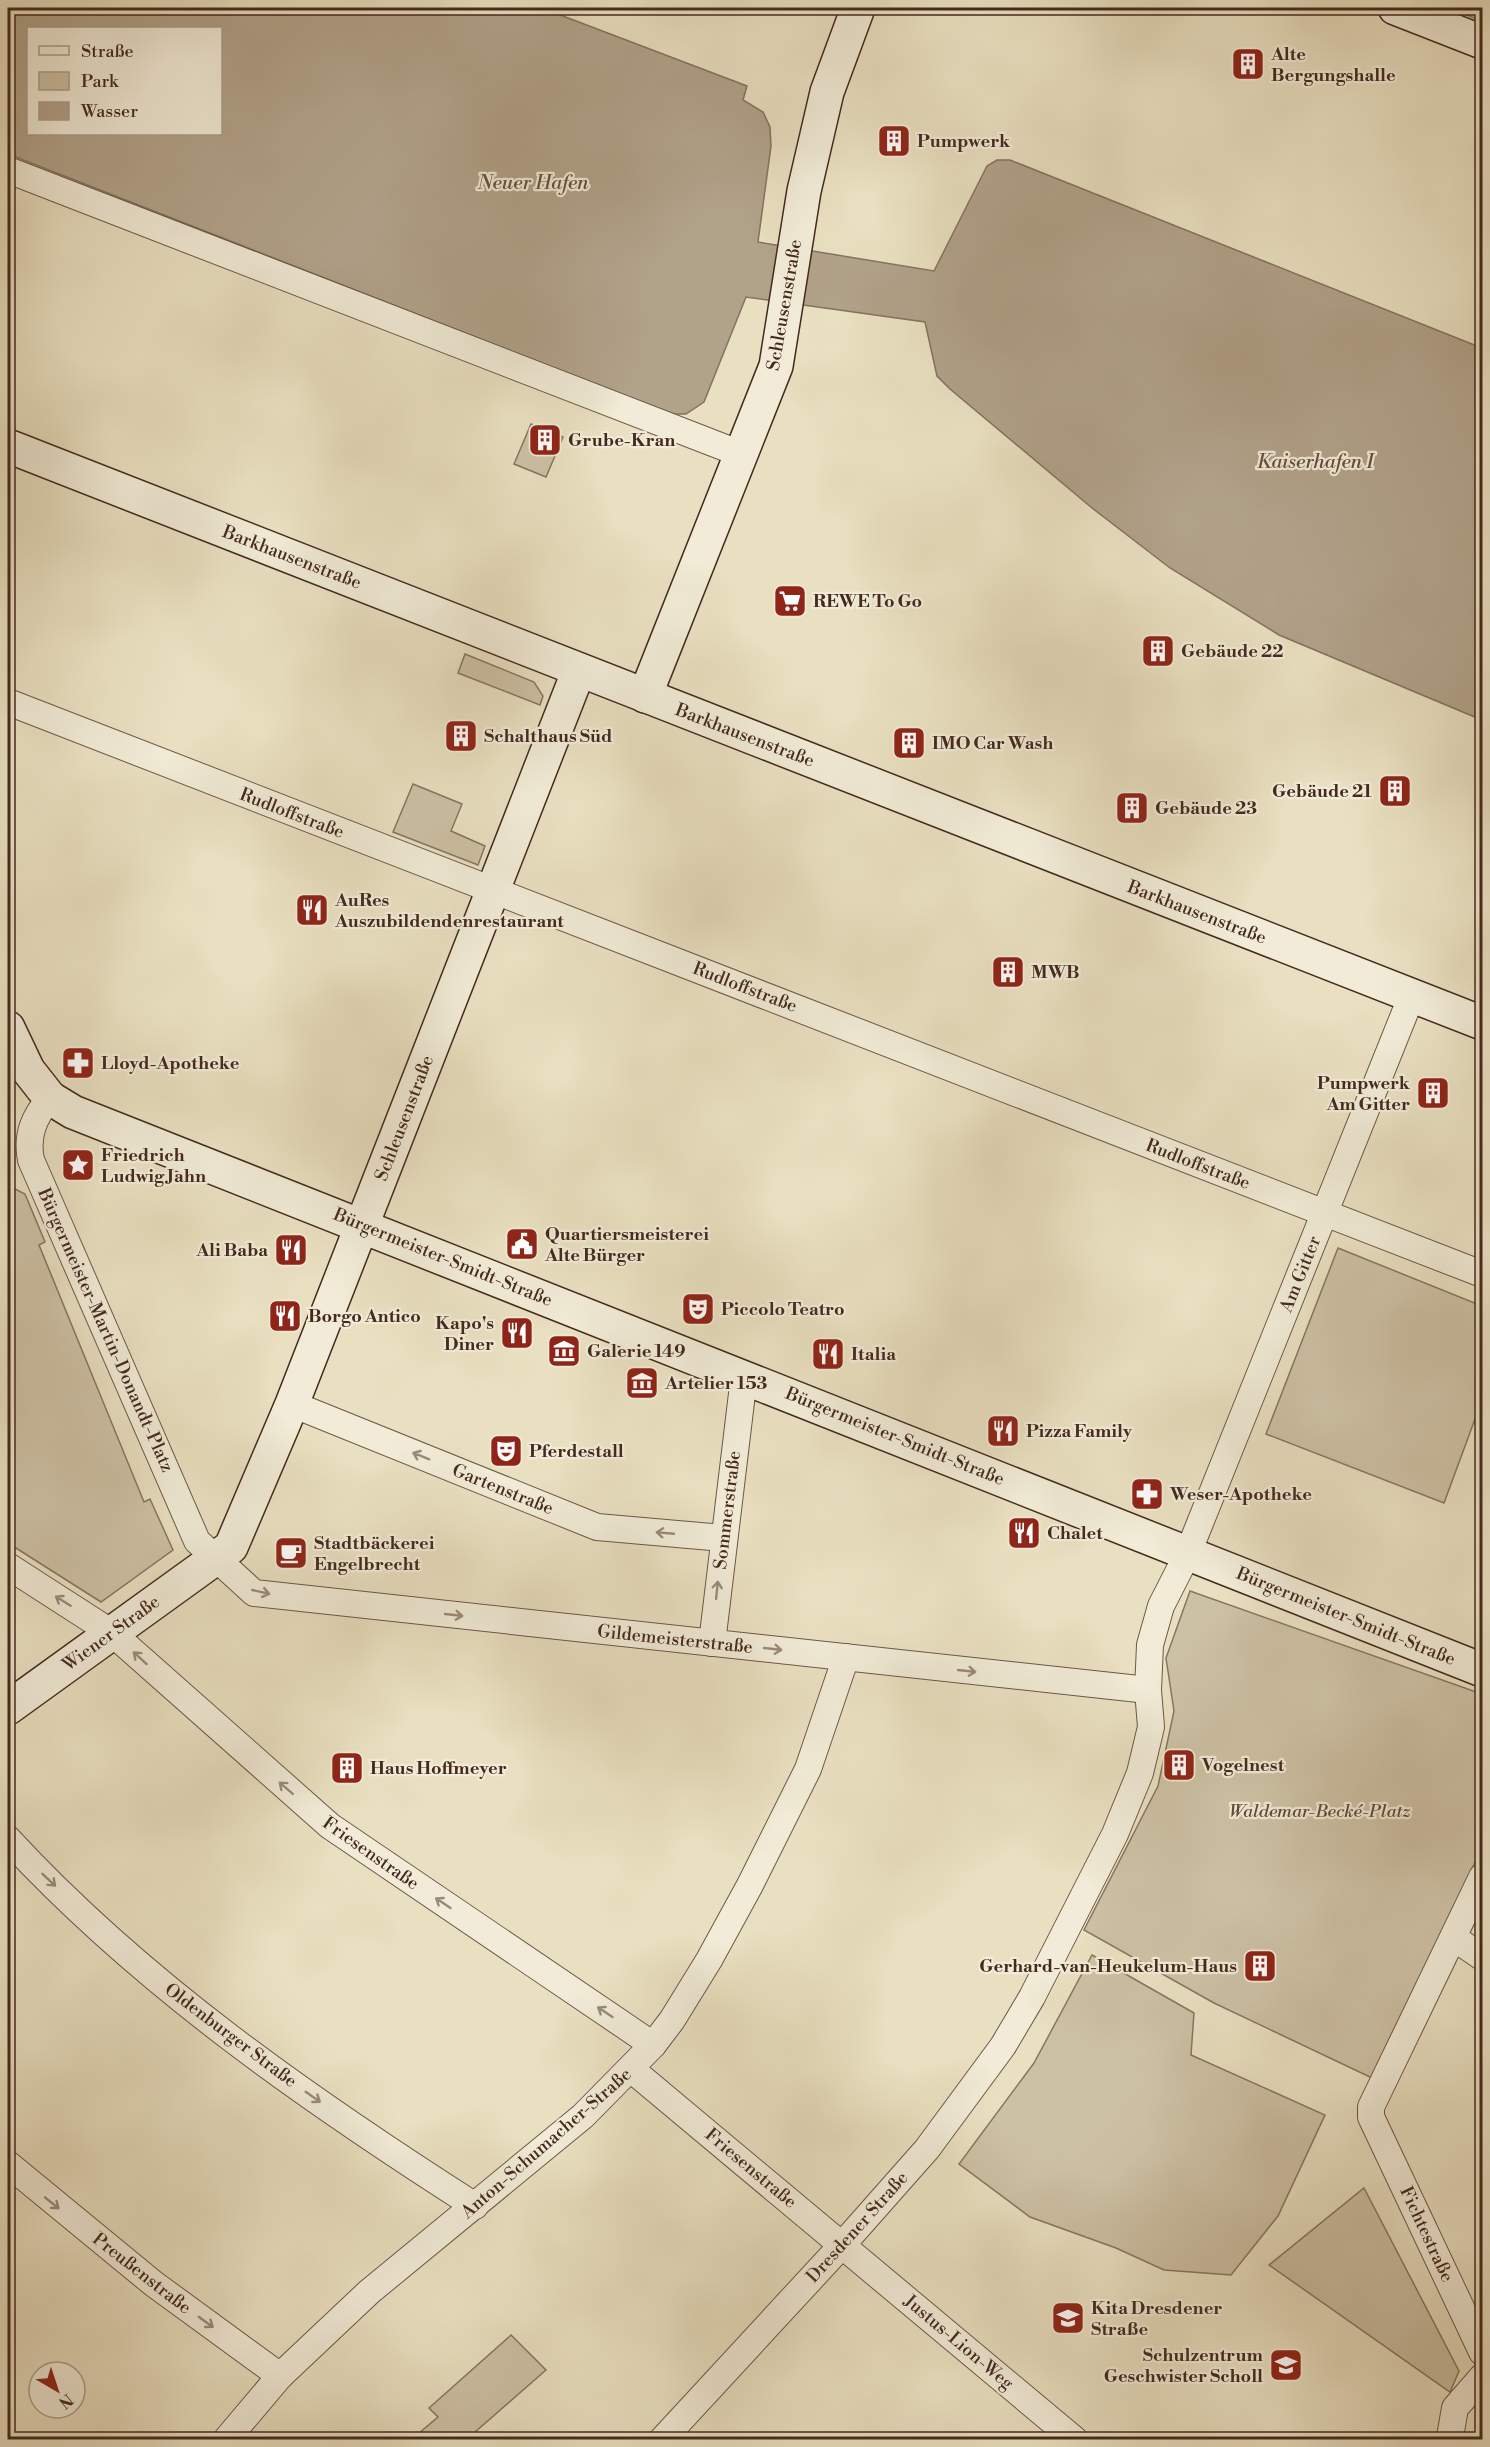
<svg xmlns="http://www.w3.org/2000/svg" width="1490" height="2447" font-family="'Libre Bodoni',serif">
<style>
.green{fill:#cdc1a5;stroke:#887562;stroke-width:1.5}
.water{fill:#b1a28a;stroke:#85725f;stroke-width:1.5;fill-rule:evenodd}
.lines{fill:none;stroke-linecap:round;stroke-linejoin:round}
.street-casing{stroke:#6d5747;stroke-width:28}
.secondary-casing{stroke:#44291e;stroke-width:36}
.street{stroke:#f1ebd7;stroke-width:26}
.secondary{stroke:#f1ebd7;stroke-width:33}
.oneway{stroke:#9a8a7a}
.labels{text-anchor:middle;stroke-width:4.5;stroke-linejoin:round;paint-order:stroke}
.poi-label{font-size:18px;font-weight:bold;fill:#44291e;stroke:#f1ebd7;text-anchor:start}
.street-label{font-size:18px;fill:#44291e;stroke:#f1ebd7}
.park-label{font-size:18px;font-style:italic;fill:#5f4739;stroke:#f1ebd7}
.water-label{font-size:20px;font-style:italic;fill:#654d3e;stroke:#f1ebd7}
</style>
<rect width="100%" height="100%" fill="#e9e0c1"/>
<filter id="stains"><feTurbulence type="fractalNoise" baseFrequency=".00333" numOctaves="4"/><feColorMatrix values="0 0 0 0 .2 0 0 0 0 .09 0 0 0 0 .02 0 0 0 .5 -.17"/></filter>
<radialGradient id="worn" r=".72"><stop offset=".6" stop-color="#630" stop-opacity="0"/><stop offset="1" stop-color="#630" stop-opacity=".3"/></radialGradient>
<g class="green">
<polygon points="1448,8 1482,8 1482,21"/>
<polygon points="531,424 563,437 546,477 514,464"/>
<polygon points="465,654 534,682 543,696 540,705 458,673"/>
<polygon points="413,784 462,804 451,831 485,846 478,865 393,832"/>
<polygon points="8,1169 15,1189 25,1194 45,1242 39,1245 144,1502 150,1499 173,1550 101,1602 8,1543"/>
<polygon points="1338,1248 1482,1306 1482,1400 1444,1503 1266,1434"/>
<polygon points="1190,1591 1482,1694 1482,1848 1372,2078 1214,2003 1084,1930 1158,1786 1174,1711 1166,1658"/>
<polygon points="1092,1955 1194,2013 1191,2055 1325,2115 1278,2216 1231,2275 1164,2270 1116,2248 1030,2217 959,2164 1034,2063"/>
<polygon points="1364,2188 1459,2371 1450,2392 1269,2265"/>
<polygon points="511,2335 546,2370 467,2439 412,2439 438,2417 429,2408"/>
</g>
<path class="water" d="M 8,8 L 542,8 L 747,86 L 743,100 L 763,112 L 770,127 L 771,146 L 758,242 L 934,271 L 987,166 L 997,160 L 1010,160 L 1482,348 L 1482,720 L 1279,635 L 1170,568 L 1092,508 L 950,389 L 937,376 L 925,322 L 746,297 L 704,402 L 686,414 L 672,414 L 8,154 ZM 28,28 L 220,28 L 220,134 L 28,134 Z"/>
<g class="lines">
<g class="street-casing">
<g id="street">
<polyline points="8,170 741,454"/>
<polyline points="8,702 1482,1274"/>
<path d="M 50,1098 C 34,1117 26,1135 31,1160 L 197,1541 L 254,1593 L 1148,1690"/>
<polyline points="292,1404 597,1527 723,1538"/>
<polyline points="8,1566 112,1633 330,1826 653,2045"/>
<polyline points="712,1643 744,1377"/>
<path d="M 8,1839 C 142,1984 309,2100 475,2206"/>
<polyline points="1482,1877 1371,2107 1371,2117 1482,2352"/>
<polyline points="1454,1938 1482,1957"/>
<polyline points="631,2069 1075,2440"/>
<polyline points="8,2164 154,2284 280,2376"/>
<polyline points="226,2440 280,2376 369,2292 583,2116 653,2045 672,2020 709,1960 750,1885 808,1769 846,1657"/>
<polyline points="662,2440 843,2244 927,2149 1003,2046 1032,1997 1115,1834 1140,1773 1151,1727 1148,1690 1150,1645 1161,1606 1188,1553 1412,995"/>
<polyline points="1452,2440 1450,2437 1455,2408 1482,2377"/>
</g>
</g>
<g class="secondary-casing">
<g id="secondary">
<polyline points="1395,8 1482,42"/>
<polyline points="8,446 1482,1023"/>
<polyline points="645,696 776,366 804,191 827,92 858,8"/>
<polyline points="8,1028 28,1070 50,1098 73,1112 1482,1670"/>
<polyline points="8,1708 231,1547 292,1404 579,670"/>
</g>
</g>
<use href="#street" class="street"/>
<use href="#secondary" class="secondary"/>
</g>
<defs><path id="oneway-shaft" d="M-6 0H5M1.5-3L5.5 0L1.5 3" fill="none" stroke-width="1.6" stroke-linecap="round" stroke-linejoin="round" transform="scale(1.5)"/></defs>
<g class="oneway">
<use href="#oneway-shaft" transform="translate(421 1456) rotate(-158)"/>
<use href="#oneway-shaft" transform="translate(665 1533) rotate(-175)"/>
<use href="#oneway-shaft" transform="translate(717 1590) rotate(-84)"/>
<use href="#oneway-shaft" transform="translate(261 1592) rotate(13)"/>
<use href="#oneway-shaft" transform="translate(63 1601) rotate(-148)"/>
<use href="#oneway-shaft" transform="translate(454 1615) rotate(6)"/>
<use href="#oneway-shaft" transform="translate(773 1649) rotate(6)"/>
<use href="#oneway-shaft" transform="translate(140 1658) rotate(-138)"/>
<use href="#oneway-shaft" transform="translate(967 1671) rotate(6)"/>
<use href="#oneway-shaft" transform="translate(286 1788) rotate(-139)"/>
<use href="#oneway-shaft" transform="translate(49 1880) rotate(43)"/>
<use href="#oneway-shaft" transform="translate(443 1903) rotate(-146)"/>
<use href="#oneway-shaft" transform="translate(605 2012) rotate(-146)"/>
<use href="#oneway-shaft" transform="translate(313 2097) rotate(35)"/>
<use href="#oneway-shaft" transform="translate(52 2203) rotate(39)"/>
<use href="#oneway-shaft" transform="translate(206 2322) rotate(36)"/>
</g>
<defs>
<g id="building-square" transform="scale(1.725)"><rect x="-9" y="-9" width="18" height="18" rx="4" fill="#8f2418" stroke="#f1ebd7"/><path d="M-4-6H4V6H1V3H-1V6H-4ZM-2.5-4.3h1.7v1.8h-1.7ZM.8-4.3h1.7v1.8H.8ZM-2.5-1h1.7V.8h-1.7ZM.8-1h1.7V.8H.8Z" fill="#fff"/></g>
<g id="supermarket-square" transform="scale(1.725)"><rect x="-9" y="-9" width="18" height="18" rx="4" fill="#8f2418" stroke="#f1ebd7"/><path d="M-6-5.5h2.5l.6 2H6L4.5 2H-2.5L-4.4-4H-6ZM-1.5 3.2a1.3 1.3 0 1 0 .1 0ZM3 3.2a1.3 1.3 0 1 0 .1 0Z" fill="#fff"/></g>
<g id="restaurant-square" transform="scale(1.725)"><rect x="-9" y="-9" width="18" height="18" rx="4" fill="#8f2418" stroke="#f1ebd7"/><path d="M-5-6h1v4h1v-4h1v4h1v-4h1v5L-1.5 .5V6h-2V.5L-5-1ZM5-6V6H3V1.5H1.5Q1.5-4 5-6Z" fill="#fff"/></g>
<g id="pharmacy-square" transform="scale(1.725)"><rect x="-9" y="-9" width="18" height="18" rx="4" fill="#8f2418" stroke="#f1ebd7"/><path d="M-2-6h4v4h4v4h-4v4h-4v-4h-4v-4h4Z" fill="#fff"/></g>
<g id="sight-square" transform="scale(1.725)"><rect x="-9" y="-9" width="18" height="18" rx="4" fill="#8f2418" stroke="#f1ebd7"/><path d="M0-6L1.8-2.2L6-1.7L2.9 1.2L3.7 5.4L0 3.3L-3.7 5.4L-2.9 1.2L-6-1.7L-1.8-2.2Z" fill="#fff"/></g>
<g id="civic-square" transform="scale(1.725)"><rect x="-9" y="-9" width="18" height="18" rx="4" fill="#8f2418" stroke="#f1ebd7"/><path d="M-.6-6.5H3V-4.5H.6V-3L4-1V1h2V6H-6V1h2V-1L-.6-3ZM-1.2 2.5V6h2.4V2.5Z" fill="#fff"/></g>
<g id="theatre-square" transform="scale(1.725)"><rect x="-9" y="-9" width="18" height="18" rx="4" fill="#8f2418" stroke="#f1ebd7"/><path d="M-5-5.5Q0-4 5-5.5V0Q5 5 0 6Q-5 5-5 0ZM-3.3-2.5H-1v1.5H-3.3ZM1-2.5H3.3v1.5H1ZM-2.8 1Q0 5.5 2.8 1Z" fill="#fff"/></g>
<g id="museum-square" transform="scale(1.725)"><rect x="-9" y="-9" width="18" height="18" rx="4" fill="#8f2418" stroke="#f1ebd7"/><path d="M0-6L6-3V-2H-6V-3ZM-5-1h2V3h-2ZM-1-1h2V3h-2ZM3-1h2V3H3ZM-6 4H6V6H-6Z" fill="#fff"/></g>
<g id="cafe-square" transform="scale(1.725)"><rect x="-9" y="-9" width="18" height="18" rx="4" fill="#8f2418" stroke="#f1ebd7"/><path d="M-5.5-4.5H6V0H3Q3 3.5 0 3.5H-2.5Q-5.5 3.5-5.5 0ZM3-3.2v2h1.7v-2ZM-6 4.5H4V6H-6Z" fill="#fff"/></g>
<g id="school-square" transform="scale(1.725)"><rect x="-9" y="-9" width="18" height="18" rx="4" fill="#8f2418" stroke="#f1ebd7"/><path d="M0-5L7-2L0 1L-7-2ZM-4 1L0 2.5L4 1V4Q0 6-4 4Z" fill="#fff"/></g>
</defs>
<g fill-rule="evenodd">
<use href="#building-square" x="1248" y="64"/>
<use href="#building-square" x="894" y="141"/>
<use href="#building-square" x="545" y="440"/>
<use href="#supermarket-square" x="790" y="601"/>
<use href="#building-square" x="1158" y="651"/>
<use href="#building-square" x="461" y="736"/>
<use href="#building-square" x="909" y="743"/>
<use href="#building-square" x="1395" y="791"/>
<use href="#building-square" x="1132" y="808"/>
<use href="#restaurant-square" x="312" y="910"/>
<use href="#building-square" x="1008" y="972"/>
<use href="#pharmacy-square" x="78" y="1063"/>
<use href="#building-square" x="1433" y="1093"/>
<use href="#sight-square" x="78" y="1165"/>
<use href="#civic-square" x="522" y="1244"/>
<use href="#restaurant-square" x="291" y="1250"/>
<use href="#theatre-square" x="698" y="1309"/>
<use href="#restaurant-square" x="285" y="1316"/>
<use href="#restaurant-square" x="517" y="1333"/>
<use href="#museum-square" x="564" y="1351"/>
<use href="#restaurant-square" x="828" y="1354"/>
<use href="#museum-square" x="642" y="1383"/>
<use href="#restaurant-square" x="1003" y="1431"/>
<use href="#theatre-square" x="506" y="1451"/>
<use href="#pharmacy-square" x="1147" y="1494"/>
<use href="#restaurant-square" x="1024" y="1533"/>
<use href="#cafe-square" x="291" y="1553"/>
<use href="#building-square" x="1179" y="1765"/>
<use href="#building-square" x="347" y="1768"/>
<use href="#building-square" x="1260" y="1966"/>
<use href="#school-square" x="1068" y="2318"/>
<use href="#school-square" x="1286" y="2365"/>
</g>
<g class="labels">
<g class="poi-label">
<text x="1271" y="60">Alte<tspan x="1271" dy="21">Bergungshalle</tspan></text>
<text x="917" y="147">Pumpwerk</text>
<text x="568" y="446">Grube-Kran</text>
<text x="813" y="607">REWE To Go</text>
<text x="1181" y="657">Gebäude 22</text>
<text x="484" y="742">Schalthaus Süd</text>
<text x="932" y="749">IMO Car Wash</text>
<text x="1372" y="797" text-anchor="end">Gebäude 21</text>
<text x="1155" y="814">Gebäude 23</text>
<text x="335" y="906">AuRes<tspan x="335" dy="21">Auszubildendenrestaurant</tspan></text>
<text x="1031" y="978">MWB</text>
<text x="101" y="1069">Lloyd-Apotheke</text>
<text x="1410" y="1089" text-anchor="end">Pumpwerk<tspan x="1410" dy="21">Am Gitter</tspan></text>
<text x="101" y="1161">Friedrich<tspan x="101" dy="21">Ludwig Jahn</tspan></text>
<text x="545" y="1240">Quartiersmeisterei<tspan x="545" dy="21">Alte Bürger</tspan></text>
<text x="268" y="1256" text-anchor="end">Ali Baba</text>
<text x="721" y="1315">Piccolo Teatro</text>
<text x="308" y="1322">Borgo Antico</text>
<text x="494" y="1329" text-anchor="end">Kapo's<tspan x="494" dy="21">Diner</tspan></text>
<text x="587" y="1357">Galerie 149</text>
<text x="851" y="1360">Italia</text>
<text x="665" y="1389">Artelier 153</text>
<text x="1026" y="1437">Pizza Family</text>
<text x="529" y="1457">Pferdestall</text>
<text x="1170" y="1500">Weser-Apotheke</text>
<text x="1047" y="1539">Chalet</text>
<text x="314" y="1549">Stadtbäckerei<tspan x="314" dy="21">Engelbrecht</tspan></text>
<text x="1202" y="1771">Vogelnest</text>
<text x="370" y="1774">Haus Hoffmeyer</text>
<text x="1237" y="1972" text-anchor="end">Gerhard-van-Heukelum-Haus</text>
<text x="1091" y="2314">Kita Dresdener<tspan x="1091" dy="21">Straße</tspan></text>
<text x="1263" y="2361" text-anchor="end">Schulzentrum<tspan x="1263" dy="21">Geschwister Scholl</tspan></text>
</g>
<g class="street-label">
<text transform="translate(784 305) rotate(-80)" y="6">Schleusenstraße</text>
<text transform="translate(292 557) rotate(21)" y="6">Barkhausenstraße</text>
<text transform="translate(745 735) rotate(21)" y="6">Barkhausenstraße</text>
<text transform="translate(292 813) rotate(21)" y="6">Rudloffstraße</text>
<text transform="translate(1197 912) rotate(21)" y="6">Barkhausenstraße</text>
<text transform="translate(745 987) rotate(21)" y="6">Rudloffstraße</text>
<text transform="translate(404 1118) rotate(-69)" y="6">Schleusenstraße</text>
<text transform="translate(1198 1164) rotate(21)" y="6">Rudloffstraße</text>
<text transform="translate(443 1257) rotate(22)" y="6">Bürgermeister-Smidt-Straße</text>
<text transform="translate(1300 1274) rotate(-68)" y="6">Am Gitter</text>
<text transform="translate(106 1330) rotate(66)" y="6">Bürgermeister-Martin-Donandt-Platz</text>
<text transform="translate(895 1436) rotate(22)" y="6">Bürgermeister-Smidt-Straße</text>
<text transform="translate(503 1489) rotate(22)" y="6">Gartenstraße</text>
<text transform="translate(727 1510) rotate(-83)" y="6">Sommerstraße</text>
<text transform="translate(1346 1616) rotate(22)" y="6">Bürgermeister-Smidt-Straße</text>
<text transform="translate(111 1633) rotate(-36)" y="6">Wiener Straße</text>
<text transform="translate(675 1639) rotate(6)" y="6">Gildemeisterstraße</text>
<text transform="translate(371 1853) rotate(35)" y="6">Friesenstraße</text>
<text transform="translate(231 2035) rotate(37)" y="6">Oldenburger Straße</text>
<text transform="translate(546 2143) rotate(-41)" y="6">Anton-Schumacher-Straße</text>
<text transform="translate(751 2168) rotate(40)" y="6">Friesenstraße</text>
<text transform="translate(857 2227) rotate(-48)" y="6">Dresdener Straße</text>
<text transform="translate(1427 2234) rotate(65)" y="6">Fichtestraße</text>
<text transform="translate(142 2273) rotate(38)" y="6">Preußenstraße</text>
<text transform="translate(959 2342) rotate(40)" y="6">Justus-Lion-Weg</text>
</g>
<g class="park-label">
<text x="1320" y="1817">Waldemar-Becké-Platz</text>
</g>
<g class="water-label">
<text x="533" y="189">Neuer Hafen</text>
<text x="1315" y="468">Kaiserhafen I</text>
</g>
</g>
<rect width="1490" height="2447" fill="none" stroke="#e9e0c1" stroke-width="30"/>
<rect x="9" y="9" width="1472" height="2429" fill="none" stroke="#44291e" stroke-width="3"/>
<rect x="15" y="15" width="1460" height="2417" fill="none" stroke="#44291e" stroke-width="1.5"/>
<rect x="27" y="27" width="195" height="108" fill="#f1ebd7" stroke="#ac9d8d" stroke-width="1.5"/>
<rect x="39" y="46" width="30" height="9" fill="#f1ebd7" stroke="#ac9d8d" stroke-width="1.5"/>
<text x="81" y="57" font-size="18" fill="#44291e">Straße</text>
<rect x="39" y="72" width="30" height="18" fill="#cdc1a5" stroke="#ac9d8d" stroke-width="1.5"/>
<text x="81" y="87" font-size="18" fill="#44291e">Park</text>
<rect x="39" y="102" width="30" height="18" fill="#b1a28a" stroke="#ac9d8d" stroke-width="1.5"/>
<text x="81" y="117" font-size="18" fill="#44291e">Wasser</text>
<g transform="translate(57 2390) rotate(141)"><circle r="28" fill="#f1ebd7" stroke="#ac9d8d" stroke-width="1.5"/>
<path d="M0-4.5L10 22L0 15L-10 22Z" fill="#8f2418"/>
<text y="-9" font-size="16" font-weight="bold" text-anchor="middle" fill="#44291e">N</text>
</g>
<rect width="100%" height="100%" filter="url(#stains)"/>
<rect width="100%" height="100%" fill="url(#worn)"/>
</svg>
